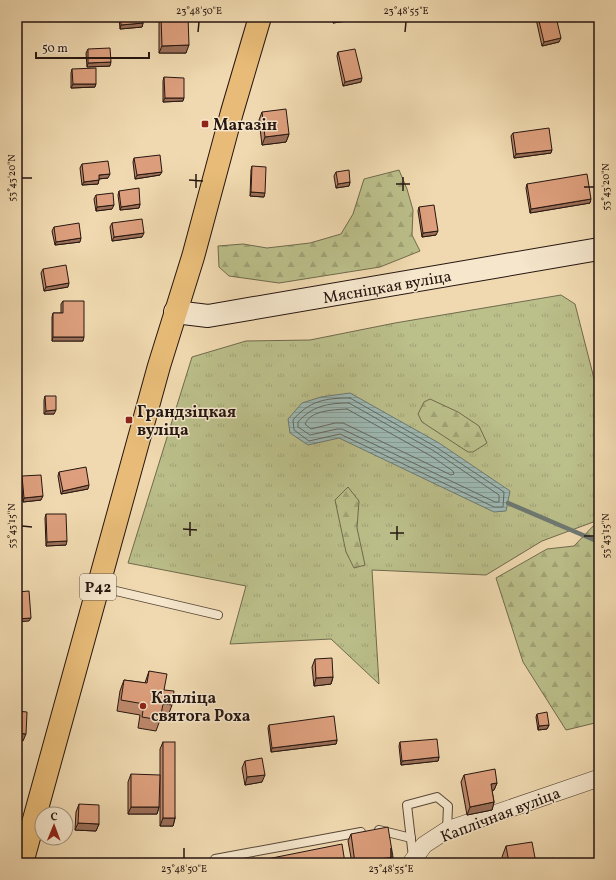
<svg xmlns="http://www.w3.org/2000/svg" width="616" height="880" font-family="Vollkorn,serif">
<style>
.grass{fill:url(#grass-tufts);stroke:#706a4d}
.forest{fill:url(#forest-firs);stroke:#706a4d}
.water{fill:url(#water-rules);stroke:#6d7872}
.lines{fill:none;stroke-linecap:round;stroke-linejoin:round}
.shore{stroke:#626862;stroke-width:1}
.stream{stroke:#6d7872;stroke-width:4.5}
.service-casing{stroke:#584738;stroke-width:10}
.minor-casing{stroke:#584738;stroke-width:18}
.secondary-casing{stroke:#261610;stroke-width:24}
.primary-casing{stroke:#261610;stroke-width:24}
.service{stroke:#f5e6cc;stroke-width:8}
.minor{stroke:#f5e6cc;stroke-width:17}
.secondary{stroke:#f5e6cc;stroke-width:22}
.primary{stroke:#e8bc78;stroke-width:22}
.wall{fill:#be896c;stroke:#261610}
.shaded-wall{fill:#9b6f58;stroke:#261610}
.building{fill:#dd9f7d;stroke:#261610}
.ticks{fill:none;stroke:#261610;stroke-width:1.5}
.poi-dot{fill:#8f2418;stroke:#f5e6cc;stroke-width:1.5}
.labels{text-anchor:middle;stroke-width:3;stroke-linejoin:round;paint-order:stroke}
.shield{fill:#f5e6cc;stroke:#645448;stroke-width:1}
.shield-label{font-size:15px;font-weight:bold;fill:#261610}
.poi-label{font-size:16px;font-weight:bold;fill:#261610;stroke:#f5e6cc;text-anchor:start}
.street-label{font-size:16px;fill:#261610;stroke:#f5e6cc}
.neatline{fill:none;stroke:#261610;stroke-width:1.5}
.ticks-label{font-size:10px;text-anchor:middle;fill:#261610}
</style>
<defs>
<pattern id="grass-tufts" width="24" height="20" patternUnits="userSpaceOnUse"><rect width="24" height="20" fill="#bbbf8a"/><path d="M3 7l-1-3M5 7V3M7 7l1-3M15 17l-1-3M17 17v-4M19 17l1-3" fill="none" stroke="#a1a376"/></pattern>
<pattern id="forest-firs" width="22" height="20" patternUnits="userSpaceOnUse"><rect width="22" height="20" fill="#bbbf8a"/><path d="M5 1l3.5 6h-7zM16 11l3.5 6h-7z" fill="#a1a376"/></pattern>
<pattern id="water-rules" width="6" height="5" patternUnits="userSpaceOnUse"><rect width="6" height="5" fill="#9db9b4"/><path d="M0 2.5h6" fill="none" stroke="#879e9a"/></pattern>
</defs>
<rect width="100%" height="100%" fill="#f0d9b0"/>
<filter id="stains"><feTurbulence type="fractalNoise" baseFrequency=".005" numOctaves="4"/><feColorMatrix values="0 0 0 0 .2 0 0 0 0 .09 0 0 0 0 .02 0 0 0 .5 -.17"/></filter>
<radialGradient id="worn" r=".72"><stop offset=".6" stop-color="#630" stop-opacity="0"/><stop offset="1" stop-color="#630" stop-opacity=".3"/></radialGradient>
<polygon class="grass" points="561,295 575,304 599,398 599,514 596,521 542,541 486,575 372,570 379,684 331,639 230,644 246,586 128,563 192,357 246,341 310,340 395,323"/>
<g class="forest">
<polygon points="399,170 407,189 413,210 412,235 420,251 380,267 279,283 229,276 219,267 218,246 243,244 267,248 310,243 341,234 353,214 364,179"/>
<polygon points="430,399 458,412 479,426 487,443 473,452 468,452 422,422 418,414 424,402"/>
<polygon points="348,487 359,501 357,528 365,565 354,568 346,552 335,500"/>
<polygon points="599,520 599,722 566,730 523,662 496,578 547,549 574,546"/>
</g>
<polygon class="water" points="350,393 439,443 510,491 506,511 494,512 339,438 308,445 290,433 288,419 302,403 321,397"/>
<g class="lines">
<g class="shore">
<path d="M 350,398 L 436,447 L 504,492 L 503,507 L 494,507 L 340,434 L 309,441 L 294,430 L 293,420 C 309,401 325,398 350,398 Z"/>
<path d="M 349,403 L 434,451 L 499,495 L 499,502 L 495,502 L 342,429 L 337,429 L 310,435 L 298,427 L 298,422 C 312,406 328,403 349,403 Z"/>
<path d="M 347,409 L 431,456 L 453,471 L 454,474 L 451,475 L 343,423 L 335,423 L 311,429 L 305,424 C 311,410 333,410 347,409 Z"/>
</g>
<polyline class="stream" points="508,503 599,542"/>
<g class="service-casing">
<g id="service">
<polyline points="99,587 218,615"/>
<polyline points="379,830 411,838"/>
<polyline points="413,857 407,805 437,797 448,806 447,830"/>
<polyline points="215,859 361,832"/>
</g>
</g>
<g class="minor-casing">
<polyline id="minor" points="411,863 424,845 447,830 599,778"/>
</g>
<g class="secondary-casing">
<polyline id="secondary" points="175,312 208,316 599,249"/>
</g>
<g class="primary-casing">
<polyline id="primary" points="22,863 159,366 193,257 232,112 260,17"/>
</g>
<use href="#service" class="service"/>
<use href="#minor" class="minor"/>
<use href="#secondary" class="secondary"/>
<use href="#primary" class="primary"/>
</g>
<g class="wall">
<polygon points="119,17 143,17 143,23 142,27 120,29"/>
<polygon points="159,17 188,17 186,53 159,53"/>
<polygon points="332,17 367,17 366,18 333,23"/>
<polygon points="536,17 556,17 559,42 542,46 536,19"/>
<polygon points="88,49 110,66 87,67 86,53"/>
<polygon points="338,52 361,82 343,86 337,56"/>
<polygon points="72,69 95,87 71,88 71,73"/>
<polygon points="164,77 183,101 163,102 163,81"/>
<polygon points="262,112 289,134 286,142 262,145 259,120"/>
<polygon points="513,133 551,153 514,158 511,136"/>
<polygon points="134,158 160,175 135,179 133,162"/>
<polygon points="82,164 108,178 99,179 98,184 82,185 80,168"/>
<polygon points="252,166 264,197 250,196 251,170"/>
<polygon points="336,172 350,182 349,186 336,188 334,176"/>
<polygon points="527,184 590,203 530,213 526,188"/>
<polygon points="119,191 140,204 139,208 120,210 118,195"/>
<polygon points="96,195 112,209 96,211 94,199"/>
<polygon points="419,207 436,235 422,237 418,211"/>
<polygon points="112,223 142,237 112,241 110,227"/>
<polygon points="54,227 80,242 55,245 52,231"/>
<polygon points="43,269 68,287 44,291 41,273"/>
<polygon points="63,301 83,341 52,341 52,317 53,313 61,313 61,304"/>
<polygon points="45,396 54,414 44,414 44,400"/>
<polygon points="59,472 88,489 61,494 58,476"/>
<polygon points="22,476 41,500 23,502 21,480"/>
<polygon points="46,514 66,545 46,546 45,518"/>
<polygon points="315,659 333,677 331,684 314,686 312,667"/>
<polygon points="149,671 164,690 172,705 168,716 161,715 160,720 156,731 138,728 140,715 117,711 120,691 124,680 145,683"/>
<polygon points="537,714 549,725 547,729 538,730 536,717"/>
<polygon points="269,725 337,740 336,744 271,752 268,728"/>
<polygon points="163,742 175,818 173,826 160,826 160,749"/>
<polygon points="400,742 439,757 438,761 401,765 399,746"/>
<polygon points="245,761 262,782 245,785 242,768"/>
<polygon points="131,774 159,807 157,814 128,814 128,782"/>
<polygon points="464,775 497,783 494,790 492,791 494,802 492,810 467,815 461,782"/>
<polygon points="79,804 99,824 96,831 75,830 76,812"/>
<polygon points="351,834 390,863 352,863 348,841"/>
<polygon points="506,846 536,863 503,863 502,857"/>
</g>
<g class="shaded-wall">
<polygon points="349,17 367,17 366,18 333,23 334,19"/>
<polygon points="143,23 142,27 120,29 121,25"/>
<polygon points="561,38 559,42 542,46 544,42"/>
<polygon points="189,45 186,53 159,53 162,46"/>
<polygon points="111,62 110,66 87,67 88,63"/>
<polygon points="362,78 361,82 343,86 345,82"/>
<polygon points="73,84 96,84 95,87 71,88"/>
<polygon points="165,98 184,98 183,101 163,102"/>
<polygon points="289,134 286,142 262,145 265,137"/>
<polygon points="552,150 551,153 514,158 516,154"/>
<polygon points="162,172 160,175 135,179 137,175"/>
<polygon points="110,174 108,178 97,179 99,175"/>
<polygon points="99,180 98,184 82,185 84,182"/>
<polygon points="350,182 349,186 336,188 338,184"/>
<polygon points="251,192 265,193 264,197 250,196"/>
<polygon points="591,199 590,203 530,213 531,209"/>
<polygon points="140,204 139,208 120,210 121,207"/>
<polygon points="114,205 112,209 96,211 97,207"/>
<polygon points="438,231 436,235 422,237 423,233"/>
<polygon points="144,233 142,237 112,241 114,237"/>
<polygon points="81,238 80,242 55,245 56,242"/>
<polygon points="69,283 68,287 44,291 46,287"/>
<polygon points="53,337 84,337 83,341 52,341"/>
<polygon points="56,410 54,414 44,414 46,411"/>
<polygon points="89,485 88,489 61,494 63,491"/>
<polygon points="43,496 41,500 23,502 24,498"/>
<polygon points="67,541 66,545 46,546 47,542"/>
<polygon points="31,618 29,621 17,622 17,619"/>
<polygon points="333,677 331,684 314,686 316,678"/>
<polygon points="549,725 547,729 538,730 539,726"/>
<polygon points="17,733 26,734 23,741 17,741"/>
<polygon points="337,740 336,744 271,752 272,748"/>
<polygon points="439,757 438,761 401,765 402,761"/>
<polygon points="265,775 262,782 245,785 247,777"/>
<polygon points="497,783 494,790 488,791 491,784"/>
<polygon points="494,802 492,810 467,815 470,807"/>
<polygon points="131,807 159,807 157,814 128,814"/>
<polygon points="163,818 175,818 173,826 160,826"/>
<polygon points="78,823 99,824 96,831 75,830"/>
<polygon points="393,857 390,863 356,863"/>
</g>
<g class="building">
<polygon points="121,17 143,17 143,23 121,25"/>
<polygon points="161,17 188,17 189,45 162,46"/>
<polygon points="334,17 349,17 334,19"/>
<polygon points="538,17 556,17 561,38 544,42"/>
<polygon points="110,48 111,62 88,63 88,49"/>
<polygon points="355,49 362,78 345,82 338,52"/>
<polygon points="96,68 96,84 73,84 72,69"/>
<polygon points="164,77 184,78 184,98 165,98"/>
<polygon points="286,109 289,134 265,137 262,112"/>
<polygon points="549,128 552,150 516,154 513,133"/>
<polygon points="160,155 162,172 137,175 134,158"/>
<polygon points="108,161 110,174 99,175 99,180 84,182 82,164"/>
<polygon points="252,166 266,167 265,193 251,192"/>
<polygon points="349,170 350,182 338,184 336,172"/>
<polygon points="587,174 591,199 531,209 527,184"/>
<polygon points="139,188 140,204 121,207 119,191"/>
<polygon points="113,193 114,205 97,207 96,195"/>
<polygon points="434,205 438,231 423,233 419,207"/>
<polygon points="142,219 144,233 114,237 112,223"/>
<polygon points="79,223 81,238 56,242 54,227"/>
<polygon points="66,265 69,283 46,287 43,269"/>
<polygon points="63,301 84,301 84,337 53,337 53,313 63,313"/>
<polygon points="45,396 56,396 56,410 46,411"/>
<polygon points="86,467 89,485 63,491 59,472"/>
<polygon points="41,475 43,496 24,498 22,476"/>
<polygon points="46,514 66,514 67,541 47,542"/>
<polygon points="29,591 31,618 17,619 17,592"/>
<polygon points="332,658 333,677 316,678 315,659"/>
<polygon points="149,671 167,674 164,690 174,691 172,705 163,704 160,720 142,717 144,704 121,700 124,680 147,683"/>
<polygon points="17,711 27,712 26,734 17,733"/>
<polygon points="547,712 549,725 539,726 537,714"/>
<polygon points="334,716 337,740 272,748 269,725"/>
<polygon points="437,739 439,757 402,761 400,742"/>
<rect x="163" y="742" width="12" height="76"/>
<polygon points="262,758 265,775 247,777 245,761"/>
<polygon points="495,769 497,783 491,784 494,802 470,807 464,775"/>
<polygon points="131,774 160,775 159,807 131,807"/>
<polygon points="79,804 99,805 99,824 78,823"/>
<polygon points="388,827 393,857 355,863 351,834"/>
<polygon points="532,842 536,863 509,863 506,846"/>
<polygon points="342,844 345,863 263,863 262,860"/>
<polygon points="553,858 554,863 540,863 540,861"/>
</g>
<path class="ticks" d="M 198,32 L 199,22M 405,32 L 406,22M 22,178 L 32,178M 189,180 L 203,181M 396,184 L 410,184M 584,187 L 594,187M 196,188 L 196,174M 403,191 L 403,177M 22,526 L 32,527M 183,529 L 197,530M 390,533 L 404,533M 190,536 L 190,522M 584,536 L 594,536M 397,540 L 397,526M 184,858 L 184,848M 391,858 L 391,848"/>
<g class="poi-dot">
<rect x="201" y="120" width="8" height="8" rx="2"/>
<rect x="125" y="416" width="8" height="8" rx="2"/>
<circle cx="143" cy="706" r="4"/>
</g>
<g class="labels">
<rect class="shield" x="80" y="574" width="36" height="26" rx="3"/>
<g class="shield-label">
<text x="98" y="592">Р42</text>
</g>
<g class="poi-label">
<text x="213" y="130">Магазін</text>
<text x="137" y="417">Грандзіцкая<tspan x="137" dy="18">вуліца</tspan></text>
<text x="151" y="703">Капліца<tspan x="151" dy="18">святога Роха</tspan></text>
</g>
<g class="street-label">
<text transform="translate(387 286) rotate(-10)" y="6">Мясніцкая вуліца</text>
<text transform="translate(500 814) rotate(-21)" y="6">Каплічная вуліца</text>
</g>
</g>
<rect width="616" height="880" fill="none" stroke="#f0d9b0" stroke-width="44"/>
<g transform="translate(54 826) rotate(1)"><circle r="19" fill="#f5e6cc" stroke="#a29381"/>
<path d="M0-3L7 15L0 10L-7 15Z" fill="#8f2418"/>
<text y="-6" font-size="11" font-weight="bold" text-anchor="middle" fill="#261610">С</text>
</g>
<path d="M36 52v6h113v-6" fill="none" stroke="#261610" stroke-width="2"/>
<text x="42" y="52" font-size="12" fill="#261610" stroke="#f5e6cc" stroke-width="3" paint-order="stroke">50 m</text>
<rect x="22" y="22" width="572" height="836" class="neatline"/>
<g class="ticks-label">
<text x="199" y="14">23°48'50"E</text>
<text x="406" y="14">23°48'55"E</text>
<text transform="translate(11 178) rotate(-90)" y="4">53°43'20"N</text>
<text transform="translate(605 187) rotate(-90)" y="4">53°43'20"N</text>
<text transform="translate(11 526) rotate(-90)" y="4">53°43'15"N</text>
<text transform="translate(605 536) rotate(-90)" y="4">53°43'15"N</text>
<text x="184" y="872">23°48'50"E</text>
<text x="391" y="872">23°48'55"E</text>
</g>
<rect width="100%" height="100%" filter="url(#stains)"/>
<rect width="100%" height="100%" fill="url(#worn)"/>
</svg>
